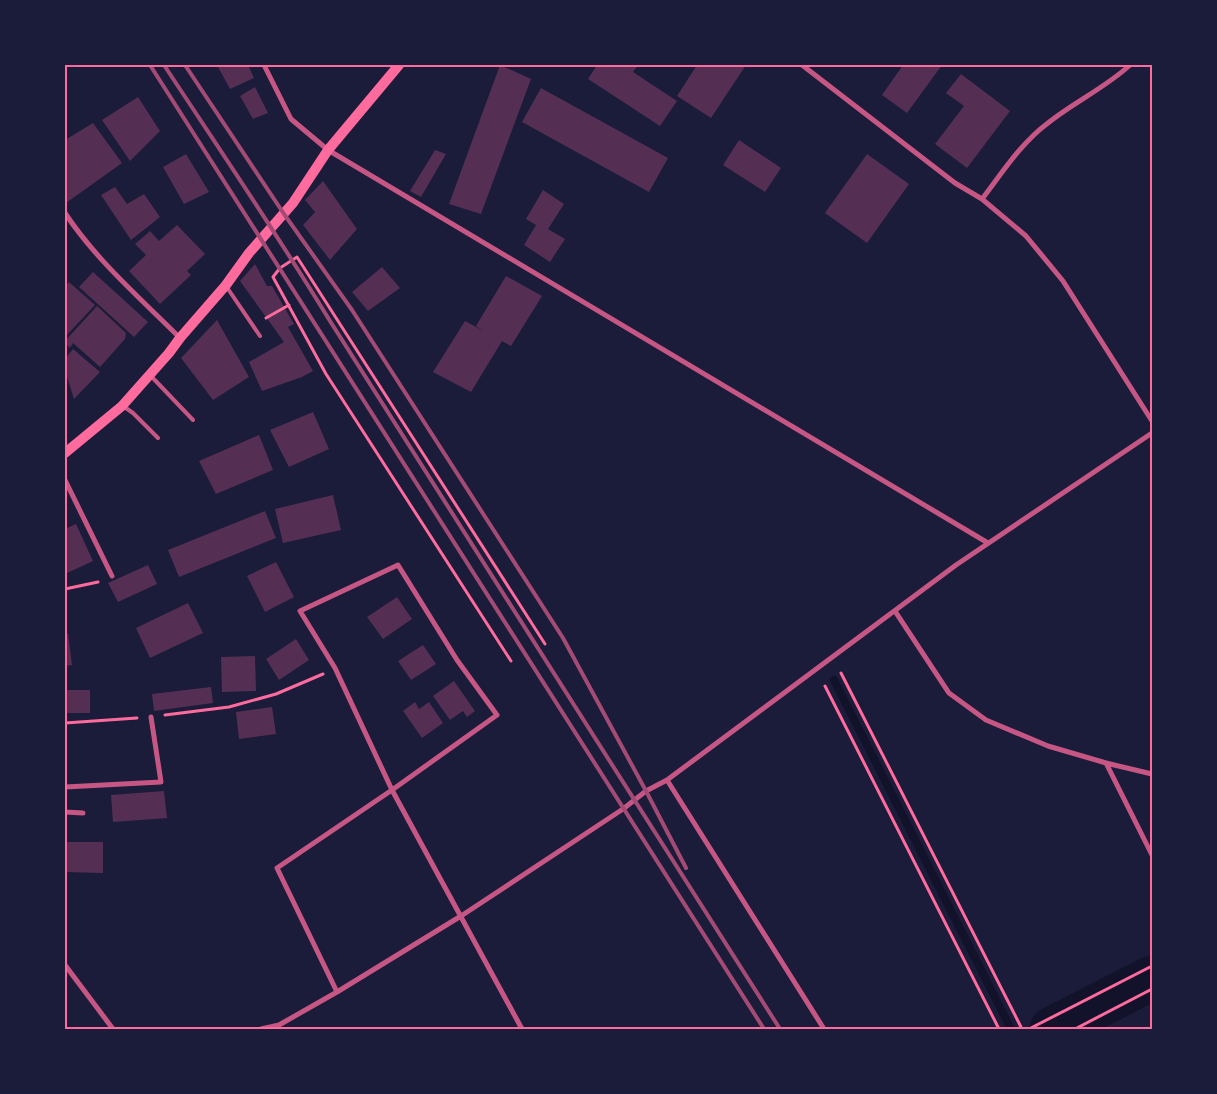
<svg xmlns="http://www.w3.org/2000/svg" width="1217" height="1094" viewBox="0 0 1217 1094" font-family="'DM Sans',sans-serif">
<rect width="100%" height="100%" fill="#1b1b3a"/>
<g fill="none" stroke-linecap="round" stroke-linejoin="round">
<!-- stream -->
<path stroke="#12122b" stroke-width="8" d="M834,680L1011,1029"/>
<!-- river -->
<path stroke="#12122b" stroke-width="45" d="M1052,1029L1152,978"/>
</g>
<!-- building -->
<path fill="#542f53" d="M217,65H248L254,78L230,89Z
M500,65L531,79L481,214L449,204Z
M597,65H638L633,72L677,101L660,126L588,79Z
M697,65H746L711,118L677,96Z
M903,65H942L907,113L882,95Z
M961,74L1010,111L967,168L935,144L964,106L946,93Z
M255,87L268,113L253,119L240,96Z
M541,88L668,158L649,192L522,122Z
M138,97L160,131L130,161L102,120Z
M93,123L122,163L66,203L65,140Z
M739,140L781,168L765,192L723,165Z
M435,150L446,154L421,197L410,191Z
M186,154L209,192L184,204L163,167Z
M867,154L909,184L867,243L825,213Z
M323,181L357,229L330,260L303,225L315,212L305,200Z
M115,187L127,204L144,194L160,217L131,240L101,195Z
M543,190L564,204L548,229L565,239L550,262L524,245L536,225L526,219Z
M177,225L205,254L187,271L191,275L160,304L129,271L146,255L135,244L150,231L159,241Z
M255,264L267,286H272L294,324L288,327L313,371L302,377L262,391L249,362L284,342L240,281Z
M382,267L400,288L368,311L352,292Z
M93,272L148,322L134,337L79,287Z
M506,276L542,296L511,346L502,341L471,392L433,372L465,321L482,330L476,326Z
M69,282L95,305L65,337V287Z
M97,306L126,333L125,339L100,367L73,343L70,348L65,343V341Z
M217,320L249,377L213,400L181,358Z
M73,349L100,372L74,399L65,370V359Z
M313,412L329,449L289,467L270,430Z
M259,435L273,470L216,494L199,461Z
M333,495L341,530L283,543L275,509Z
M265,511L276,538L179,577L168,550Z
M76,524L93,561L65,574V529Z
M276,562L294,597L265,612L247,576Z
M148,565L157,584L118,602L108,583Z
M397,597L412,619L383,639L367,617Z
M188,603L203,633L150,658L136,628Z
M68,633L72,665L65,666V634Z
M296,639L309,660L279,680L266,659Z
M423,645L436,664L411,680L398,661Z
M255,656L256,691L222,692L221,657Z
M454,681L475,711L467,717L463,711L450,720L433,696Z
M211,687L213,703L154,711L152,694Z
M65,690H90V713H65Z
M415,702L419,709L429,702L443,723L422,738L403,711Z
M272,707L276,734L239,739L236,712Z
M164,791L167,818L113,822L111,795Z
M65,842H103V873L65,872Z"/>
<g fill="none" stroke-linecap="round" stroke-linejoin="round">
<!-- path -->
<path stroke="#ff6b9d" stroke-width="3" d="M266,318L289,305
M65,589L98,582
M511,661L326,374L273,277L280,268L297,257L545,644
M841,673L1022,1029
M825,686L999,1029
M165,715L229,707L276,694L323,674
M65,723L137,718
M1029,1029L1152,966
M1075,1029L1152,989"/>
<!-- service -->
<path stroke="#c65784" stroke-width="4" d="M226,286L260,336
M150,375L193,420
M123,406L133,413L158,438"/>
<!-- minor -->
<path stroke="#c65784" stroke-width="5" d="M264,65L291,119L328,150L988,543
M802,65L955,183L982,199L1026,236L1063,281L1152,421
M982,199C1002,173 1021,143 1048,123C1074,102 1105,88 1130,65
M65,213C96,260 140,298 180,338
M65,480L112,576
M895,611L949,693L986,720L1048,746L1106,763L1152,855
M1106,763L1152,774
M667,780L824,1029
M65,787L161,782L151,717
M65,812L83,813
M65,965L113,1029
M337,992L277,868L392,790L497,715L457,660L398,565L300,611L335,668L392,790L522,1029
M261,1029L279,1025L337,992L461,916L623,809L646,791L667,780L956,565L1152,433"/>
<!-- secondary -->
<path stroke="#ff6b9d" stroke-width="10" d="M65,453L122,406L169,353L180,338L226,285L249,253L293,203L328,150L399,65"/>
<!-- rail -->
<path stroke="#a44b75" stroke-width="4" d="M150,65L764,1029
M164,65C220,150 277,234 330,321L780,1029
M185,65L284,214L352,310L563,638L646,791L686,868"/>
</g>
<!-- border -->
<rect width="1217" height="1094" fill="none" stroke="#1b1b3a" stroke-width="132"/>
<rect x="66" y="66" width="1085" height="962" fill="none" stroke="#ff6b9d" stroke-width="2"/>
</svg>
